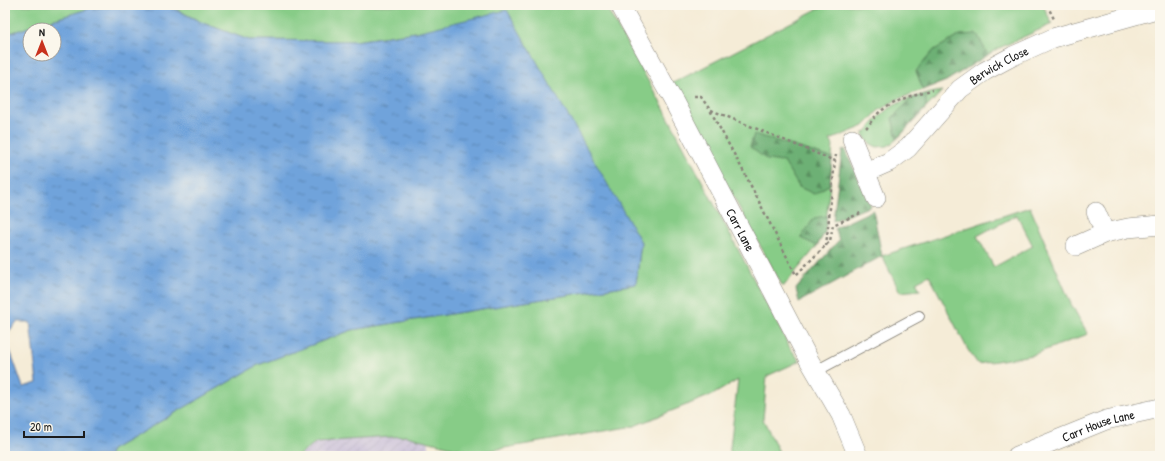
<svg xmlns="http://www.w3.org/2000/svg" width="1165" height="461" viewBox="0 0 1165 461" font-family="'Patrick Hand',sans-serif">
<defs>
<pattern id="industrial-furrows" width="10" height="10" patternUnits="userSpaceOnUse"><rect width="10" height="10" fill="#c9bfd8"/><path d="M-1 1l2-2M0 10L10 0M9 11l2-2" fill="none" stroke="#aca4b9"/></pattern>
<pattern id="forest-firs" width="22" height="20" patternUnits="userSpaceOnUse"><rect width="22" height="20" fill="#6db074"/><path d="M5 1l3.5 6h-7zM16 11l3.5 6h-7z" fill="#598e5e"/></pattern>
<pattern id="water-ripples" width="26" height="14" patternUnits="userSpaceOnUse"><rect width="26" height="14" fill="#6fa3db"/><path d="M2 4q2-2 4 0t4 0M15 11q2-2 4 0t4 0" fill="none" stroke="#5a84b1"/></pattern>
</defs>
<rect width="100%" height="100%" fill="#fbf7ec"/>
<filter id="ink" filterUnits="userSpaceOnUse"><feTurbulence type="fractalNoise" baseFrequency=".025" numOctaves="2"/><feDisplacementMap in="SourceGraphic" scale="8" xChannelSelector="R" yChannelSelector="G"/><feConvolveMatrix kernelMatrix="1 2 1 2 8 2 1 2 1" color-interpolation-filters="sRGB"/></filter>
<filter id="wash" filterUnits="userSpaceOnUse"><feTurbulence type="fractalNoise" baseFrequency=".012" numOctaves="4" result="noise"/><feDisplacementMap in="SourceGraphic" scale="16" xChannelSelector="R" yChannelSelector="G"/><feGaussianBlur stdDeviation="0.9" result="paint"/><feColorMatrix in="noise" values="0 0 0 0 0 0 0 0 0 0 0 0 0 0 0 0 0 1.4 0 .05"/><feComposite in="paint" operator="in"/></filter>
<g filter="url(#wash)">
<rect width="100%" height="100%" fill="#f5ecd7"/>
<!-- industrial -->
<path fill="url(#industrial-furrows)" d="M406,436L428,441L431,456H298L316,442Z"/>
<!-- green -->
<path fill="#87cc87" stroke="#527452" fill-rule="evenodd" d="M5,5H159L91,8L7,34L5,36Z
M168,5H605L663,107L790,348L800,361L767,376L763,419L781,456H729L738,380L714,394L634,426L475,453L406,436L316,442L298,456H108L111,450L258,365L352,330L636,284L641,242L416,32L355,41L249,40L203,23Z
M825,5H1043L1052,24L997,49L946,81L896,100L878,111L864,126L830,140L833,145L830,184L825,232L817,246L783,287L671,84Z
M942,91L897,139L888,146L877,147L869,143L863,134C870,128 876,119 883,113C898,100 922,94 942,91Z
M1030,207L1071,304L1088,334L1032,355L978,364L968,350L929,275L916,282L920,290L900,292L882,256ZM1017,215L1033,246L994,267L977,236Z"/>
<!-- forest -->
<path fill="url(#forest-firs)" stroke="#446648" d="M977,34L988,55L946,81L923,90L916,71L934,50L960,35Z
M926,93V107L897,139L892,118L911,99Z
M754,134L832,158L830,184L814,194L799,187L784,162L767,160L750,147Z
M845,149L871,206L833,221L842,151Z
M873,210L882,256L799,302L796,289L839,240L835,228Z
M827,216L825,232L817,246L801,238L814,218Z"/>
<!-- water -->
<path fill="url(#water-ripples)" stroke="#46607c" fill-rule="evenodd" d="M167,5L203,23L249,40L355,41L416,32L507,10L641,242L636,284L352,330L258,365L111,450L108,456H5V336L23,387L37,383L30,322H17L5,336V36L7,34L91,8ZM30,30H54V54H30Z"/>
</g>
<g filter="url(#ink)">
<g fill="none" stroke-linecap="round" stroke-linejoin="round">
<defs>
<path id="service" d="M816,371L919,316"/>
<g id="minor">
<path id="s1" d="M620,5L674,102L809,360L841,415L858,456"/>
<path d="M852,139L876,198"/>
<path id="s2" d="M866,172L889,162L908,148L960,89L985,71L1013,56L1053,38L1160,8"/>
<path d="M1096,212L1105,233"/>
<path d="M1076,246L1105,233L1128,228L1160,225"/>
<path id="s3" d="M1017,456L1106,420L1160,408"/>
</g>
</defs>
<!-- service casing -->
<use href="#service" stroke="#88847a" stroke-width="12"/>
<!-- minor casing -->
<use href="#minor" stroke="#88847a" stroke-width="20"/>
<!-- path -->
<path stroke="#88847a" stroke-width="2.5" stroke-dasharray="3 3" stroke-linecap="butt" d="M1047,5L1054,19
M694,97H701L710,110L746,176L796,275L830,241L833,225L863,212
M711,110L835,161L836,155
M866,128C871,123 875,115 881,111C895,101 915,93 933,90
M826,246L835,161"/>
<!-- service -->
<use href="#service" stroke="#fff" stroke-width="10"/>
<!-- minor -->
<use href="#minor" stroke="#fff" stroke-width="19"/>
</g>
</g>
<g text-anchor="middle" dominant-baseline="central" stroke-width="3" stroke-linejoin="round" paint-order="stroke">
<!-- street labels -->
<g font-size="13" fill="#1c1c1c" stroke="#fbf7ec">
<text stroke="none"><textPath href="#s2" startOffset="173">Berwick Close</textPath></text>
<text stroke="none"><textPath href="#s1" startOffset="255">Carr Lane</textPath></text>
<text stroke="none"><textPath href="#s3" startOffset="87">Carr House Lane</textPath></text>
</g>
</g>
<!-- margin -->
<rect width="1165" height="461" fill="none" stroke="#fbf7ec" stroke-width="20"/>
<!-- north arrow -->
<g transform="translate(42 42)"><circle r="19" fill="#fbf7ec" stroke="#a29f99"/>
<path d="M0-3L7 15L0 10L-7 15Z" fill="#c8321e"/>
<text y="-6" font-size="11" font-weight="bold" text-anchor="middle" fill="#1c1c1c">N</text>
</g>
<!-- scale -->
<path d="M24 431v6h60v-6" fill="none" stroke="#1c1c1c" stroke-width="2"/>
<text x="30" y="431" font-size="12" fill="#1c1c1c" stroke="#fbf7ec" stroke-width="3" paint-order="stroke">20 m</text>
</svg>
